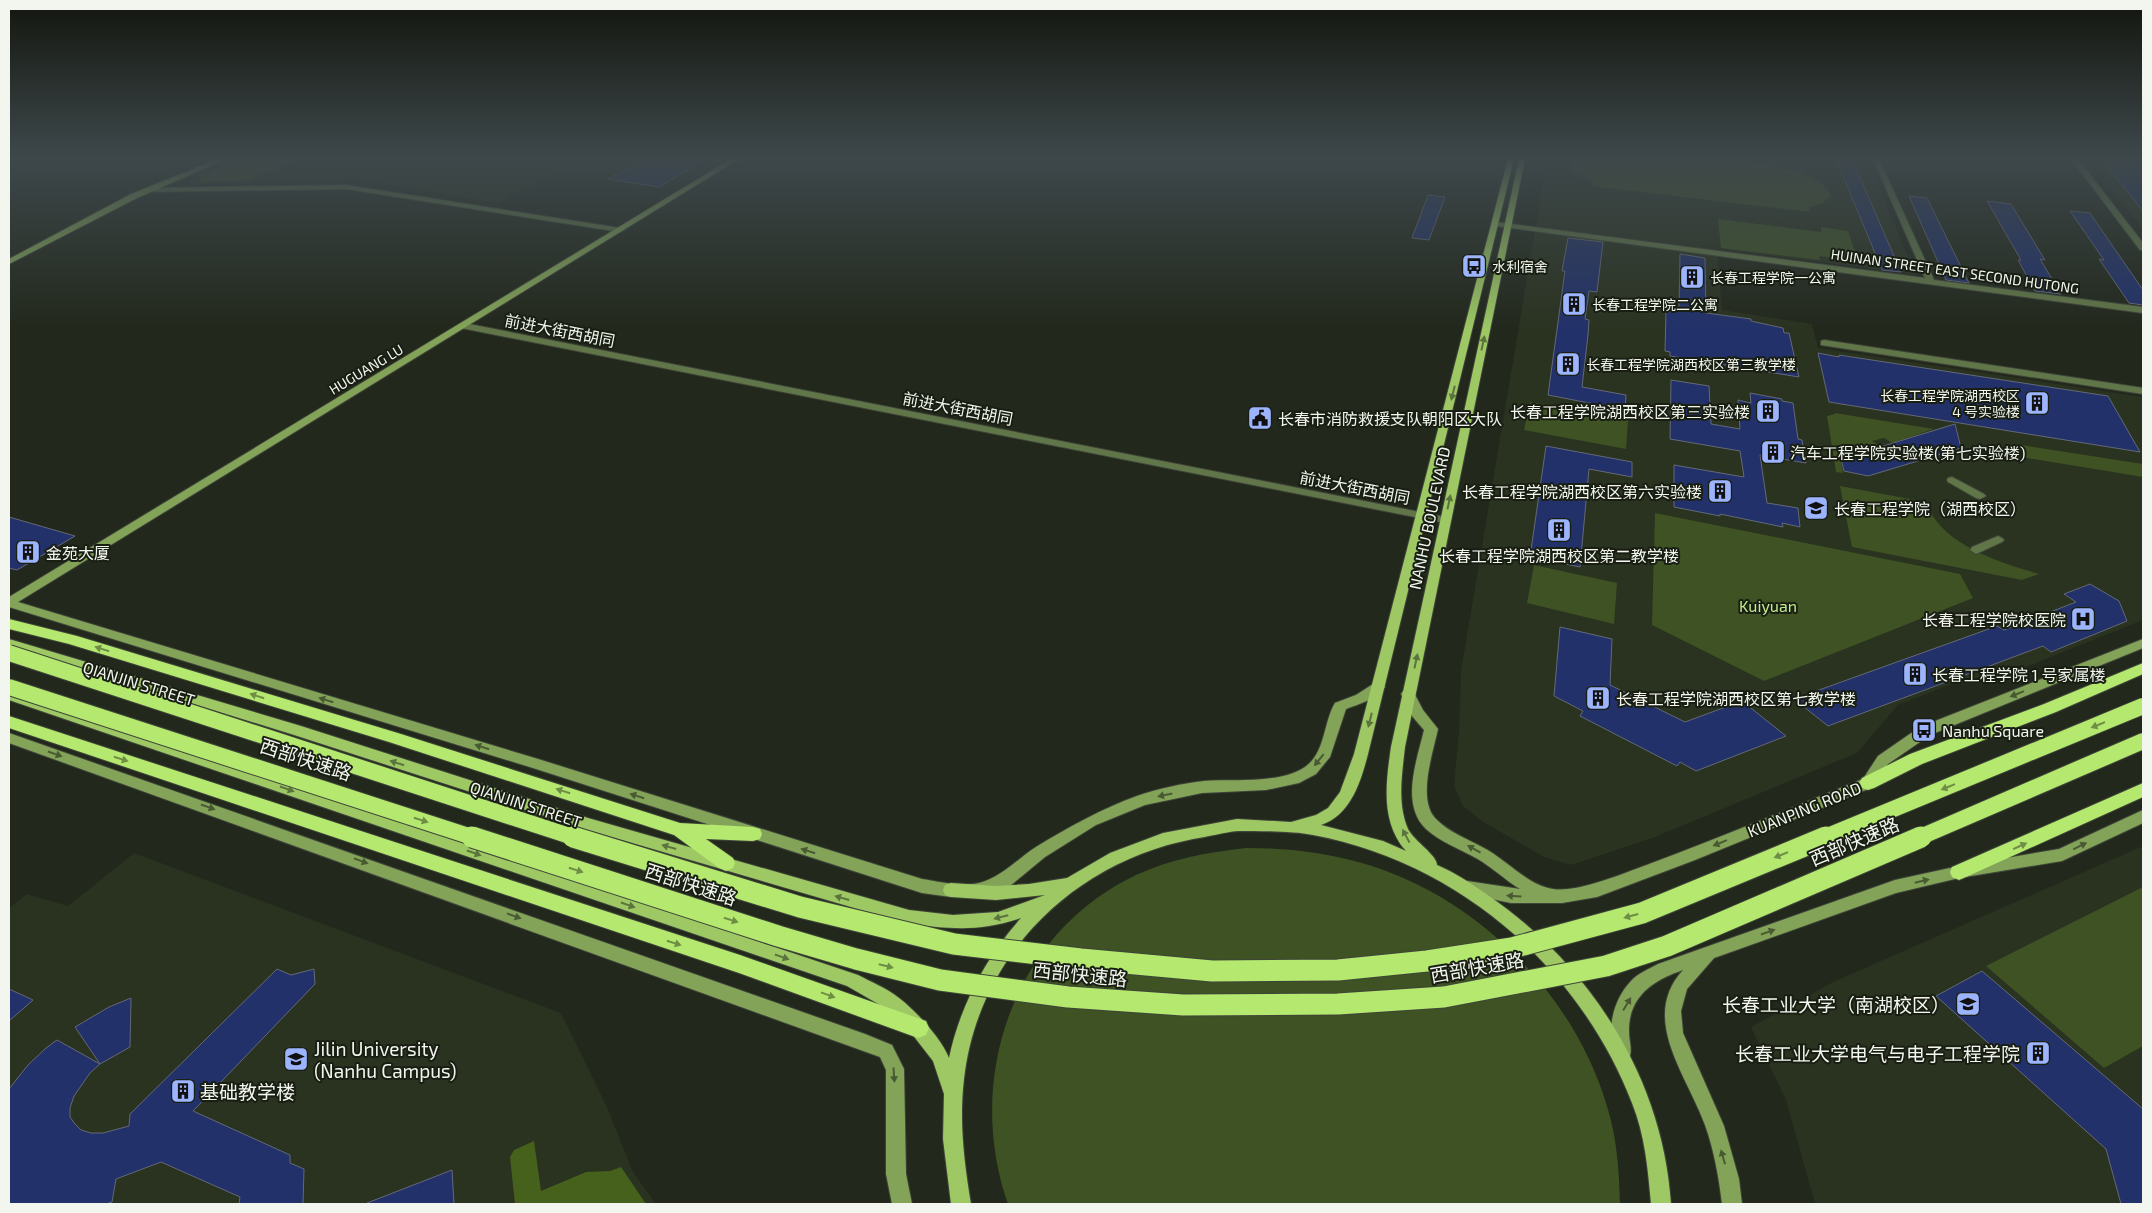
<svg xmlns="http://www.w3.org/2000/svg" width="2152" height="1213" viewBox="0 0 2152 1213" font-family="'Exo 2','Noto Sans SC',sans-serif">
<rect width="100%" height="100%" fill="#22281c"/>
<!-- built -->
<path fill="#2a3220" d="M236,159H524L569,165L498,203L359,180L192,185L190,182L194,179L189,178Z
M1547,159H1864L1868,169L1872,170L1915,274L1717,249L1722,310L1812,324L1818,348L2143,397V620L1983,684L1954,683L1898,705L1857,753L1655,837L1571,865L1544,857L1483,822L1463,806L1454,786L1459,731L1461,671Z
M2088,159H2143V229Z
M2143,846V1204H1815L1786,1100L1751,1027L1833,982Z
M134,853L561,1013L606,1105L633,1172L656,1204H9V908L27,894L68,906Z"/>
<!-- green -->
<path fill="#3e5224" d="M243,159H300L249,180L198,182L202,178L199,176Z
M1573,159C1624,159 1807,147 1831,195L1822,204L1809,207L1810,212L1592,186V181L1574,173L1571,164Z
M1718,219L1821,232V227L1848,231L1858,261L1819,256L1820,260L1721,248Z
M1530,402L1628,420L1626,449L1524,430Z
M1835,414V413L1934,429L1892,443L1884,438L1872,441L1880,446L1840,458L1843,473L1836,472L1827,416Z
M2015,444L2143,464V477L2027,458L2018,450Z
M1840,486L1926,502C1929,508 1931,514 1935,519C1956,549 2005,564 2039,574L2022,580L1852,547Z
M1655,513L1960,574L1973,598L1764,681L1652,625Z
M1534,565L1617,583L1614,624L1527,603Z
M1246,848C1286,848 1323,852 1362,863C1474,895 1572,991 1606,1103C1617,1136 1619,1170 1620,1204H1008C964,1079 1013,933 1136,875C1171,859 1208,852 1246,848Z
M2143,887V1046L2104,1068L1986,966Z"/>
<!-- forest -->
<path fill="#46611c" d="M534,1141L541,1191L586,1172L610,1171L621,1167L646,1204H515L510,1157L514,1150Z"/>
<!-- building -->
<path fill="#22316a" stroke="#646977" d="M645,159H707L659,187L608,179Z
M1836,159H1852L1901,272L1882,270Z
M2101,159H2131L2143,173V211Z
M1428,195L1445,197L1429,240L1412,238Z
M1909,196L1927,198L1969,283L1946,280Z
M1987,201L2011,204L2045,260L2040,259L2061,294L2035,291L2018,260H2021Z
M2070,211L2090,213L2143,290V305L2129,303L2099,259L2104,260Z
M1568,238L1603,242L1597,292L1589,291L1585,319L1589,320L1588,335L1582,387L1626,395L1625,410L1548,395L1565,271H1562Z
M1680,254L1705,258L1706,313L1751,319V321L1783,328L1784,333H1789L1799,377L1670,356V352L1665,351L1666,311L1670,312V308L1679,309Z
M1818,353L1839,357V355L2108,396L2140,452L1829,402Z
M1671,380L1709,386L1711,424L1740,429L1738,400L1751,403L1750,393L1782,399V401L1793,403L1798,439L1802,440L1806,463L1760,455L1767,503L1798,508L1800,527L1782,523L1783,527L1720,514V516L1674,507V465L1744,477L1740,451L1670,439Z
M1955,424L1961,448L1868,476L1844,471L1841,459Z
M1546,446L1632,462V477L1589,469L1580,567L1530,557Z
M9,517L75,536L17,570L9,568Z
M2090,584L2119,601L2127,621L2051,652L2043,646L1828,726L1794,699L1997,626L2004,630L2076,602L2064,594Z
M1560,627L1612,639L1610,685L1685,722L1742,701L1786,736L1696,771L1680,762L1677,766L1580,716L1583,711L1554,696Z
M277,969L291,975L314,969L315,984L193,1111L290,1155V1163L304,1169L303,1204H239L240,1197L161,1162L116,1179L112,1202L106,1204H9V1089L28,1065L46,1048L57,1040L100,1064L90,1073L74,1096L70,1108V1117L75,1124L81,1130L91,1133H103L129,1126L130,1114Z
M1982,971L2143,1109V1204H2121L2106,1149L1936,996Z
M9,989L33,1000L9,1021Z
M131,998L130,1047L100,1064L75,1027L109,1007Z
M452,1170L454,1204H367V1203Z"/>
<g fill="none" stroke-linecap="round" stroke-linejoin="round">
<defs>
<path id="street" d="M1873,159H1879L1934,280L2143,307V313L1496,226L1492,224L1496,222L1925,278Z
M2071,159H2078L2143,243V250H2140Z
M346,185L620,228L624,230L620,232L346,189L146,192L142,190L146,188Z
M464,323L1445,517L1451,520L1445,523L461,328V324Z
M1824,340L2143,388V394L1821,345V341Z
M1952,477L1984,494L1986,496L1980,499L1976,498L1948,482L1947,480L1948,478Z
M1998,536L2002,538L2004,540L2002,542L1976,554L1970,550L1972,547Z"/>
<path id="secondary" d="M218,159H227L137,198L9,264V259L131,194Z
M731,159H739L18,602L538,759L922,879C940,882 961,887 979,883C1002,877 1016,860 1036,847C1069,827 1101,809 1137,796C1156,789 1185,783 1204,781C1234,779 1280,784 1305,767C1326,752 1323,723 1335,703L1356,695L1373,684H1383L1385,687C1377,699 1359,704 1346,709L1330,757L1316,774L1299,783L1266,790L1202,793L1145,805L1096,825L1045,857L1010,886L977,897H951L922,893L533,768L9,607V597Z
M2143,639V648L1930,735L1888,764L1873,787L1695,860L1597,897L1562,903H1511L1461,893L1459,888L1461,883L1467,881L1520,889C1505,880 1492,867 1476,858C1460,849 1440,842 1426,829C1400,804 1417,760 1424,730L1412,716L1401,694L1403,691H1413L1423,710L1438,729C1433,753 1416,801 1437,820C1449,832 1467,839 1482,847C1506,859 1527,885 1553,889C1576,893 1622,874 1644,866C1718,839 1790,808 1863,779L1878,756L1920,727Z
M9,733L865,1034L892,1045L904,1069L906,1174L912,1204H892L886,1174V1070L880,1057L9,743Z
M2143,810V823L2062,861L1959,878L1896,893L1714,958L1687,989L1681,1011L1683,1033L1724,1126L1739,1179L1742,1204H1722C1719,1178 1714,1150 1705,1125C1687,1075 1639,1018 1683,970C1653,980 1628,997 1629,1032C1629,1042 1633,1050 1629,1059L1623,1061L1617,1059C1605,1034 1612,1001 1631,981C1638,973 1649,969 1658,964L1895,880L1959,866L2059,849Z"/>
<path id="primary" d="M1508,159H1514L1368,754C1361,781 1351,815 1321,825L1383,841L1406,851C1380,822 1386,782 1391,747L1519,159H1525L1405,747C1402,774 1397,804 1408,829C1414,841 1437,855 1437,865C1456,873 1472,884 1489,896C1591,966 1663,1079 1671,1204H1651C1648,1170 1645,1135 1632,1103C1579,966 1457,862 1313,835C1293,831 1259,831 1238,831C1224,832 1208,837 1193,839C1074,862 978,955 964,1079C959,1121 964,1162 971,1204H951L943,1139L944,1094L933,1061L912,1034L887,1009L847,986L9,700V690L858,975C871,982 887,988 899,998C916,1011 941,1038 949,1058C960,1006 986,957 1021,918C981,932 951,929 909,924L588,830L291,734L9,647V639L301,726L588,818L909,910L953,915L998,912L1045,895L996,900L951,897L945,895L943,890L945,885L951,883L996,886L1029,884L1067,878L1110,853L1163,833L1237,819L1291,822L1316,815L1328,808L1340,792L1354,754Z"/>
<path id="highway" d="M9,619L77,636L401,734L680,823L753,827L760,829L762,834L760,839L753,841L706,839L733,858L735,863L733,868L726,871L719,868L674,835L389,742L69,644L9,629Z
M2143,663V674L2056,712L1922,764L1874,788L1868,790L1862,788L1859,783L1862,778L1910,754L2044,704Z
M9,716L740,955L926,1021L929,1028L926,1035L918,1038L739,973L9,728Z
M2143,783V797L1966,877L1959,880L1952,877L1950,872L1952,867Z"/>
</defs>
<!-- street casing -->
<use href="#street" stroke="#3f4539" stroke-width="2"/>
<!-- secondary casing -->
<use href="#secondary" stroke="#3f4539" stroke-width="2"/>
<!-- primary casing -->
<use href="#primary" stroke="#3f4539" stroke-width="2"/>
<!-- highway casing -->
<use href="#highway" stroke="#3f4539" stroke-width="2"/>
<!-- street -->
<use href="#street" fill="#617648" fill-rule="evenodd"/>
<!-- secondary -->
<use href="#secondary" fill="#83a458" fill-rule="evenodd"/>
<!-- primary -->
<use href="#primary" fill="#9dc864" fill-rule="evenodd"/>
<!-- highway -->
<use href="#highway" fill="#b4e86e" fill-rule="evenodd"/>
<defs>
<path id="highway-bridge-far1" d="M9,653L576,838
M9,687L475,838
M1823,838L2143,706
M1918,838L2143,741"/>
<path id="highway-bridge" d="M472,837L778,936L856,959L940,980L1068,997L1183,1005L1338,1004L1444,997L1606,966L1667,946L1921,837
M573,837L800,907L954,944L1081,959L1212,971L1338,970L1427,961L1512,948L1642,913L1826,837"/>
</defs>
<!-- highway-bridge-far1 casing -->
<use href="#highway-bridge-far1" stroke="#3f4539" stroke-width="18" stroke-linecap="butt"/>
<!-- highway-bridge casing -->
<use href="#highway-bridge" stroke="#3f4539" stroke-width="23" stroke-linecap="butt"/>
<!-- highway-bridge-far1 -->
<use href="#highway-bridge-far1" stroke="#b4e86e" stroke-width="16"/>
<!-- highway-bridge -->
<use href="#highway-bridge" stroke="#b4e86e" stroke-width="21"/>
</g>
<!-- one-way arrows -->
<defs><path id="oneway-solid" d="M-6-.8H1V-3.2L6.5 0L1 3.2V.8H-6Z" transform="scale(1.25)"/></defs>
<g fill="#5b733c">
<use href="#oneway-solid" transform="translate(1483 343) rotate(-78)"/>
<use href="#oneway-solid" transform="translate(1453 393) rotate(104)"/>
<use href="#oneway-solid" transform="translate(1449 502) rotate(-78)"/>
<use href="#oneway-solid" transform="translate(1416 661) rotate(-78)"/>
<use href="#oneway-solid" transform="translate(1370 720) rotate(104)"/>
<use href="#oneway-solid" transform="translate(397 763) rotate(-162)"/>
<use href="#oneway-solid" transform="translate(287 789) rotate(19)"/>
<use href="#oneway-solid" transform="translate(1406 836) rotate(-118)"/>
<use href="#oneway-solid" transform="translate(669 847) rotate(-164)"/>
<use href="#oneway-solid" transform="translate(474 853) rotate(19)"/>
<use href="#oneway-solid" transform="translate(842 898) rotate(-164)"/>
<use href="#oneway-solid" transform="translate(628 905) rotate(19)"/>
<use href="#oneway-solid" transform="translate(1001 917) rotate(166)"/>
<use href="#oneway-solid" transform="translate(782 957) rotate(19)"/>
</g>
<g fill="#6e8d45">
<use href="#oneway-solid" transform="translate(102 649) rotate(-163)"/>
<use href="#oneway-solid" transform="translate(257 696) rotate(-163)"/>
<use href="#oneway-solid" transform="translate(2098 725) rotate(158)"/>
<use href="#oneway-solid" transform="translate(121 759) rotate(18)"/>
<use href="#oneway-solid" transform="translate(1948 787) rotate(158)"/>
<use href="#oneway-solid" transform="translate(563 791) rotate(-162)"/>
<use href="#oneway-solid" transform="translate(421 820) rotate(18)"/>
<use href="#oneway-solid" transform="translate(2020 846) rotate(-24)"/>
<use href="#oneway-solid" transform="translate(1781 855) rotate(158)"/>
<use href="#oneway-solid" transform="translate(576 870) rotate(18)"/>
<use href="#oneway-solid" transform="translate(1631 916) rotate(165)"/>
<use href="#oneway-solid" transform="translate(731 920) rotate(18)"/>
<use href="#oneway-solid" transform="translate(674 943) rotate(18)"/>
<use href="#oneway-solid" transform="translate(886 966) rotate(14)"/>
<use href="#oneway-solid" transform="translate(828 995) rotate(20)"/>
</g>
<g fill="#495a32">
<use href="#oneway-solid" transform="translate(2017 694) rotate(158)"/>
<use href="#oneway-solid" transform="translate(326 700) rotate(-163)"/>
<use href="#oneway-solid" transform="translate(482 747) rotate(-163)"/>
<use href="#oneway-solid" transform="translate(55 754) rotate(19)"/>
<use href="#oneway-solid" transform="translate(1319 760) rotate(129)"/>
<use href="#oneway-solid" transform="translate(1165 795) rotate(168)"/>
<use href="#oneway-solid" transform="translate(637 796) rotate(-162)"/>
<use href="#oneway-solid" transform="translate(208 807) rotate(19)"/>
<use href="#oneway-solid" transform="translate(1720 843) rotate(158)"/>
<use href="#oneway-solid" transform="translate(2080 846) rotate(-26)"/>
<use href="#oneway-solid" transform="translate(1474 849) rotate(-151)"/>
<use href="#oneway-solid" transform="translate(808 851) rotate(-163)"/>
<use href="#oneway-solid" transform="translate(361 861) rotate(20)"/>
<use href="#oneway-solid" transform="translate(1922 881) rotate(-13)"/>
<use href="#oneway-solid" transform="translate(1514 896) rotate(-176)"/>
<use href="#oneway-solid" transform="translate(514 916) rotate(20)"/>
<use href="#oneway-solid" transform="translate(1768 932) rotate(-19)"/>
<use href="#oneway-solid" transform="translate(1627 1004) rotate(-59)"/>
<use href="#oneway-solid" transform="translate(894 1075) rotate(86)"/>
<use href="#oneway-solid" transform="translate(1723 1157) rotate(-106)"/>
</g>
<!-- sky -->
<linearGradient id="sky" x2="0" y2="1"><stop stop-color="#13160f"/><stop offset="0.48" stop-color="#3e484b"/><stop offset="1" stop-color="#3e484b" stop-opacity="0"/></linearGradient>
<rect width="2152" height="329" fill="url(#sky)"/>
<!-- icons -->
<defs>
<symbol id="bus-square" viewBox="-11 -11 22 22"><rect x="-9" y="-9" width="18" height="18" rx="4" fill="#9cb4fd" stroke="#191e13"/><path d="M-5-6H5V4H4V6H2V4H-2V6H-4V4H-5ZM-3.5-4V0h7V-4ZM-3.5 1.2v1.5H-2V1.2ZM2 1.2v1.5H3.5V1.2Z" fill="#111"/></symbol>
<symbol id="building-square" viewBox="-11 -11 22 22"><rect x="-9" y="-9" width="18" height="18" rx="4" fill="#9cb4fd" stroke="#191e13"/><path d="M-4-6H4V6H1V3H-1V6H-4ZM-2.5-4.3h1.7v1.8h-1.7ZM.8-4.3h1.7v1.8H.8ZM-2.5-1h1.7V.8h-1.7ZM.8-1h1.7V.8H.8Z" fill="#111"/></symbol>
<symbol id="civic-square" viewBox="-11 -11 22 22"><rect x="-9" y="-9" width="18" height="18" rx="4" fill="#9cb4fd" stroke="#191e13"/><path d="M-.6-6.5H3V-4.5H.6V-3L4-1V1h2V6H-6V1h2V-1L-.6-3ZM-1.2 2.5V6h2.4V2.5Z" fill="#111"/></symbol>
<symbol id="university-square" viewBox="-11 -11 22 22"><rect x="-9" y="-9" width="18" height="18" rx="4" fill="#9cb4fd" stroke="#191e13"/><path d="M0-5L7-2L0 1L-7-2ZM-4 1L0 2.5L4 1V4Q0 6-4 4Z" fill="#111"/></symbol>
<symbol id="hospital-square" viewBox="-11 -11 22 22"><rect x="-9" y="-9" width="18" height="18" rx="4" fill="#9cb4fd" stroke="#191e13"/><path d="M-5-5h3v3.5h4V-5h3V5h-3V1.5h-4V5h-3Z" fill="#111"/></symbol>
</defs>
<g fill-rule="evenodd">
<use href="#bus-square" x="1460" y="252" width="28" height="28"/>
<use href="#building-square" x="1678" y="263" width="28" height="28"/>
<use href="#building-square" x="1560" y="290" width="28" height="28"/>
<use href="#building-square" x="1554" y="350" width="28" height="28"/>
<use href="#building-square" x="2023" y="389" width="28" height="28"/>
<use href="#building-square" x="1754" y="397" width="28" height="28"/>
<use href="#civic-square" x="1246" y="404" width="28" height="28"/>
<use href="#building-square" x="1759" y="438" width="28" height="28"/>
<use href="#building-square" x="1706" y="477" width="28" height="28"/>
<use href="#university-square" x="1802" y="494" width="28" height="28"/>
<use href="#building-square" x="1545" y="516" width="28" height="28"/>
<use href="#building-square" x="14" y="538" width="28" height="28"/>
<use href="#hospital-square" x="2069" y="605" width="28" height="28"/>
<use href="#building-square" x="1901" y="660" width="28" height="28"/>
<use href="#building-square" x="1584" y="684" width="28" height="28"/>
<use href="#bus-square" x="1910" y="716" width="28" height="28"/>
<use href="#university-square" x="1954" y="990" width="28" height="28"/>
<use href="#building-square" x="2024" y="1039" width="28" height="28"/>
<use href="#university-square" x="282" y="1045" width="28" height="28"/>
<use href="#building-square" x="169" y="1077" width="28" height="28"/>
</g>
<g text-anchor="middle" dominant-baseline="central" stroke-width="4" stroke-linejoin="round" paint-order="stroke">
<!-- far-poi labels -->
<g font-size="14" fill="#f2f6ee" stroke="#191e13" text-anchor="start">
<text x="1492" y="266">水利宿舍</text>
<text x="1710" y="277">长春工程学院一公寓</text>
<text x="1592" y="304">长春工程学院二公寓</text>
<text x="1586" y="364">长春工程学院湖西校区第三教学楼</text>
<text x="2020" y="395" text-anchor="end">长春工程学院湖西校区<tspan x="2020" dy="16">4 号实验楼</tspan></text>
</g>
<!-- far-street labels -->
<g font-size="14" fill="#f2f6ee" stroke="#191e13">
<text transform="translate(1955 271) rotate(8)">HUINAN STREET EAST SECOND HUTONG</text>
<text transform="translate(366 369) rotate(-31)">HUGUANG LU</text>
</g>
<!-- street labels -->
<g font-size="16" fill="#f2f6ee" stroke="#191e13">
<text transform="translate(560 330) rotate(11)">前进大街西胡同</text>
<text transform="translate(958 408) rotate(11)">前进大街西胡同</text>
<text transform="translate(1355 487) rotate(11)">前进大街西胡同</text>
<text transform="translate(1429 518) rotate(-78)">NANHU BOULEVARD</text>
<text transform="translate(139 683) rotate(17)">QIANJIN STREET</text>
<text transform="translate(526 804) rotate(18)">QIANJIN STREET</text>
<text transform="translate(1804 809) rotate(-22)">KUANPING ROAD</text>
</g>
<!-- poi labels -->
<g font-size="16" fill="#f2f6ee" stroke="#191e13" text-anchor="start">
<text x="1750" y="411" text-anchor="end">长春工程学院湖西校区第三实验楼</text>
<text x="1278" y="418">长春市消防救援支队朝阳区大队</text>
<text x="1790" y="452">汽车工程学院实验楼(第七实验楼)</text>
<text x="1702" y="491" text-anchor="end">长春工程学院湖西校区第六实验楼</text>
<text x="1834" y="508">长春工程学院（湖西校区）</text>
<text x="46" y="552">金苑大厦</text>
<text x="1559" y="555" text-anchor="middle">长春工程学院湖西校区第二教学楼</text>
<text x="2066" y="619" text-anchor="end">长春工程学院校医院</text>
<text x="1932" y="674">长春工程学院 1 号家属楼</text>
<text x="1616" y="698">长春工程学院湖西校区第七教学楼</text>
<text x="1942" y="730">Nanhu Square</text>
</g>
<!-- park labels -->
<g font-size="16" fill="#c1ec8c" stroke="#191e13">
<text x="1768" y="605">Kuiyuan</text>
</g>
<!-- near-street labels -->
<g font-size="19" fill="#f2f6ee" stroke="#191e13">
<text transform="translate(306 759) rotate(18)">西部快速路</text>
<text transform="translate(1854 841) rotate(-23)">西部快速路</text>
<text transform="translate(691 884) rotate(18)">西部快速路</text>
<text transform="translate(1477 967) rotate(-10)">西部快速路</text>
<text transform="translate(1080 974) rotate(6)">西部快速路</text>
</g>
<!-- near-poi labels -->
<g font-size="19" fill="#f2f6ee" stroke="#191e13" text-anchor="end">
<text x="1950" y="1004">长春工业大学（南湖校区）</text>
<text x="314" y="1048" text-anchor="start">Jilin University<tspan x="314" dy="22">(Nanhu Campus)</tspan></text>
<text x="2020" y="1053">长春工业大学电气与电子工程学院</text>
<text x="200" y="1091" text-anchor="start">基础教学楼</text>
</g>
</g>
<!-- border -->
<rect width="2152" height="1213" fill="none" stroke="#f2f6ee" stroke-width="20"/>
</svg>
